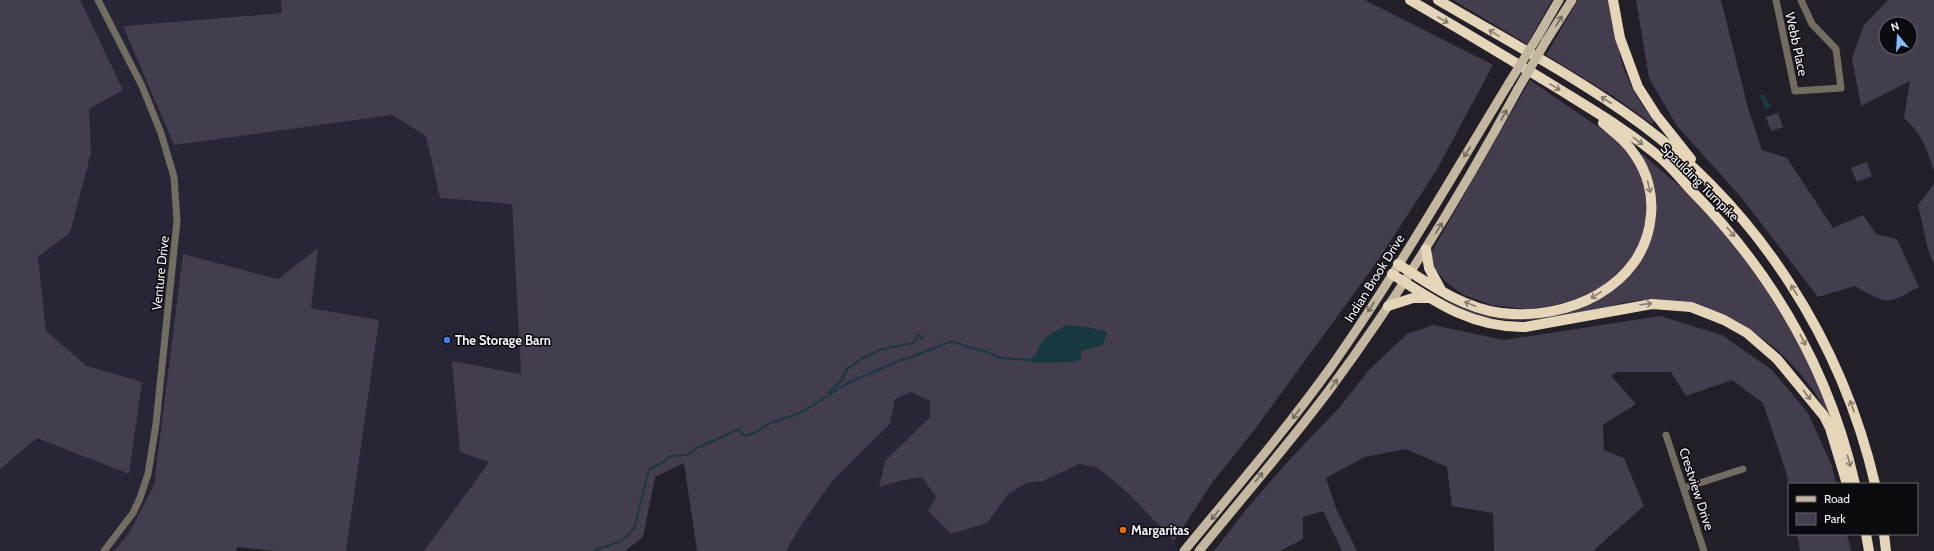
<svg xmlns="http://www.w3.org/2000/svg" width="1934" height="551" viewBox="0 0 1934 551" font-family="Cabin,sans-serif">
<rect width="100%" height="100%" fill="#231f28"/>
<!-- commercial -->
<path fill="#282636" d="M80,0H281L283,13L123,26L174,144L392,115L426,136L440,198L512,203L521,374L452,361L489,461L424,551H346L379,320L311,308L317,248L279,279L184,254L154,485L129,533L114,551H0V469L37,438L129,474L142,383L87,366L46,331L38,257L70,233L91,153L82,5Z
M911,392L930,401V417L885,461L879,486L922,477L936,497L987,523L1009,493L1027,483L1043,481L1079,464L1098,468L1127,492L1174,541L1176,549L1174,551H786L801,525L833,480L890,424L895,398Z"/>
<!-- green -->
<path fill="#433d4e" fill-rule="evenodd" d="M0,0H80L123,90L89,109L91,153L70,233L38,257L46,331L87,366L142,382L129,474L37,438L0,469Z
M281,0H1365L1493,65L1436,171L1379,259L1255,429L1212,483L1174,541L1127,492L1098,468L1079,464L1043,481L1027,483L1009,493L987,523L951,534L928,511L936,497L922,477L900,481L879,487L885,461L930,417V401L911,392L895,399L890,424L833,480L801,525L786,551H697L684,463L655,477L643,537L625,551H424L489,462L460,452L452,361L521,374L512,204L440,198L426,136L392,115L174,145L123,26L282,13Z
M1453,0H1552L1527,44Z
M1578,0H1609C1617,47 1622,84 1655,121L1652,124L1613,96L1546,55Z
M1636,0H1721L1748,108L1762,150L1787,158L1833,228L1863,215L1876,234L1897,239L1919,287C1885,305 1888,305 1855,286L1818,297L1740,196L1677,126L1649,78Z
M1888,0H1934V171C1927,149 1921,133 1904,118L1910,81L1861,106L1852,58L1864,25ZM1886,24H1910V48H1886Z
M1530,80L1620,142L1641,172L1648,210L1639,248L1623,271L1601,288L1573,300L1550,306L1526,309L1491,305L1462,294L1446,282L1434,268L1431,253Z
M1778,113L1783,127L1771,131L1766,117Z
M1642,154L1691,196L1724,232L1773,298L1810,362L1832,422C1812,382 1777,341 1734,322C1723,318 1711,315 1699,311C1681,305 1663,299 1643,300C1629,301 1615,305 1601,308C1540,320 1501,332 1443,299L1444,298L1519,317L1607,292L1652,229L1641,155Z
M1867,162L1872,176L1857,182L1851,168Z
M1934,184V264L1928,250L1918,205Z
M318,248L311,308L379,320L346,551H274L237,547L236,551H114L129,533L154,485L183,254L278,279Z
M1660,316L1722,335L1772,370L1808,413L1832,466L1836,484H1789V488L1787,475L1763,403L1732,380L1686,396L1671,372H1617L1611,376L1636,404L1603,425L1604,450L1624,458L1644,506L1593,551H1494L1493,513L1452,506L1447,467L1406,449L1365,457L1326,478L1337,511L1357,551H1342L1323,511L1303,517V539L1280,551H1214L1248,507L1292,457L1339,408L1369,370L1407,334L1433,325L1504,340Z
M1797,534H1847L1851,551H1800Z"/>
<!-- water -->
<path fill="#17393f" d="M1764,94L1771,107L1766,109L1759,96Z
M1066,325L1088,327L1107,332L1103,345L1081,351V358L1076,362L1032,363L1031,358L1037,353C1040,337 1054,332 1066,325Z"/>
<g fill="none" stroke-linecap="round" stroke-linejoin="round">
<!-- stream -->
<path stroke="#17393f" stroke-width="2" d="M829,393L841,381L847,369L861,359L879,350L913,343L918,335L923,339
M594,551C613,541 620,548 635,526L649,469L662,463L670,456L687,455L695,449L739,429L744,436L757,432L768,424L802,412L848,383L898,361L909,358L950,342H955L968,347L984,351L1000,358L1031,360"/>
<!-- minor -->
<path stroke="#726c61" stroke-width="7" d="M98,0L142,86L161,133L174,177L177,221L156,424L148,474L140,498L133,513L104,551
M1776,0L1795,91L1841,88L1836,49L1812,24L1801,0
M1666,435L1704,551
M1684,488L1743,469"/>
<!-- major -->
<path stroke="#c4b7a0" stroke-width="9" d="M1538,36L1559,0
M1546,41L1572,0
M1184,551C1234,490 1285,431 1331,367C1395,276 1451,178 1509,83
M1199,551C1243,497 1289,444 1330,389C1401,293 1462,193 1518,89"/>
<!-- highway -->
<path stroke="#e5d6ba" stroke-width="10" d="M1410,0C1458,28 1506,57 1554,86C1591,109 1629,131 1662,159C1672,168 1681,179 1690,189C1773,273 1829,369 1855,484
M1438,0C1506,40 1577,77 1641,124C1759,211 1842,342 1875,484
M1613,0L1620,38L1638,87L1656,115L1691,159
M1426,249L1429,268L1441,290
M1398,264C1429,284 1463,308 1501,313C1566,321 1645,288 1651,215C1653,194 1647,172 1635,155C1627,142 1615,133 1603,123
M1392,274C1435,302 1472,328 1525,327L1652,304L1691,307L1724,320L1747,333L1777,359L1824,416L1830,428L1847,484
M1388,306L1413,298H1429
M1866,534L1869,551
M1884,534L1886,551"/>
<!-- major-bridge -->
<path stroke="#c4b7a0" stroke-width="9" d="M1509,83L1538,36
M1518,89L1546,41"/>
</g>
<!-- one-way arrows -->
<defs><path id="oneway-shaft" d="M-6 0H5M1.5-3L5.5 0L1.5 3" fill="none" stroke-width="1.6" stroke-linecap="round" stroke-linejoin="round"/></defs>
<g stroke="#837a6d">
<use href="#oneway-shaft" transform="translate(1443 20) rotate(30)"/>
<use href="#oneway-shaft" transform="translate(1494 33) rotate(-149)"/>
<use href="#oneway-shaft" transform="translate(1555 87) rotate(31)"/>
<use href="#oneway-shaft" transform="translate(1606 100) rotate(-147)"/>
<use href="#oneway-shaft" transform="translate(1638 141) rotate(37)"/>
<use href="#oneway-shaft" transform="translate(1649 187) rotate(77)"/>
<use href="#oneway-shaft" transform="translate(1731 232) rotate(49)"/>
<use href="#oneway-shaft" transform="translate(1794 290) rotate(-122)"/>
<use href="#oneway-shaft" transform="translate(1596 295) rotate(149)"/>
<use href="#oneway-shaft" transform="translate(1470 304) rotate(-158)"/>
<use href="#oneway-shaft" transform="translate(1646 304) rotate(-7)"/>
<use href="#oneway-shaft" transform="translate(1803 340) rotate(63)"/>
<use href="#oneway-shaft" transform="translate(1807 395) rotate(52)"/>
<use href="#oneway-shaft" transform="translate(1852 406) rotate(-110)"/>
<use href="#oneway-shaft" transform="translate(1849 461) rotate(75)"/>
</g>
<g stroke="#71695e">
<use href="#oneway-shaft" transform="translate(1559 21) rotate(-59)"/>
<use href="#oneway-shaft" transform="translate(1504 115) rotate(-61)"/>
<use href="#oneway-shaft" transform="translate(1467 152) rotate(122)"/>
<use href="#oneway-shaft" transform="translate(1439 228) rotate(-58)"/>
<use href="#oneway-shaft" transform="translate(1371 307) rotate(123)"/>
<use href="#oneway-shaft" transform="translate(1334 384) rotate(-55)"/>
<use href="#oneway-shaft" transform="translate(1296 414) rotate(127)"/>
<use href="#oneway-shaft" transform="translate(1259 477) rotate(-51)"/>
<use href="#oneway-shaft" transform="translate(1215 515) rotate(129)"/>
</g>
<!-- markers -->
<circle fill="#3f7fe0" stroke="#0b0a0e" stroke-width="1.5" cx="447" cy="340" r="4"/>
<circle fill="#e8710a" stroke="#0b0a0e" stroke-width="1.5" cx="1123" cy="530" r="4"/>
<g text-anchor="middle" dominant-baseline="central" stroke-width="3" stroke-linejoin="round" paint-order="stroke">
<!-- street labels -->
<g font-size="13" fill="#f5f3f9" stroke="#0b0a0e">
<text transform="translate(1797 44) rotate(78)">Webb Place</text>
<text transform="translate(1700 182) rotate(45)">Spaulding Turnpike</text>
<text transform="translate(160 273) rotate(-84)">Venture Drive</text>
<text transform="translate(1374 278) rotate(-58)">Indian Brook Drive</text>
<text transform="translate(1697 489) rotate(72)">Crestview Drive</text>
</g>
<!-- poi labels -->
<g font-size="13" font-weight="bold" fill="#f5f3f9" stroke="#0b0a0e" text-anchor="start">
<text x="455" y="340">The Storage Barn</text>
<text x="1131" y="530">Margaritas</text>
</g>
</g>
<!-- legend -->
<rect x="1788" y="483" width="130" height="52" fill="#0b0a0e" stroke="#69676c"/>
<rect x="1796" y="496" width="20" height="6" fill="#c4b7a0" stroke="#69676c"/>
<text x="1824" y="503" font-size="12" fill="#f5f3f9">Road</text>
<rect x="1796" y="513" width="20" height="12" fill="#433d4e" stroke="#69676c"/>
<text x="1824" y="523" font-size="12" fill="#f5f3f9">Park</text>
<!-- north arrow -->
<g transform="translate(1898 36) rotate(342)"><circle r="19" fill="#0b0a0e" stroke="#69676c"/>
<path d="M0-3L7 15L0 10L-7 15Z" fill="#84bcfb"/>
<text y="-6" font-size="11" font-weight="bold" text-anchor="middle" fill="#f5f3f9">N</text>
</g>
</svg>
